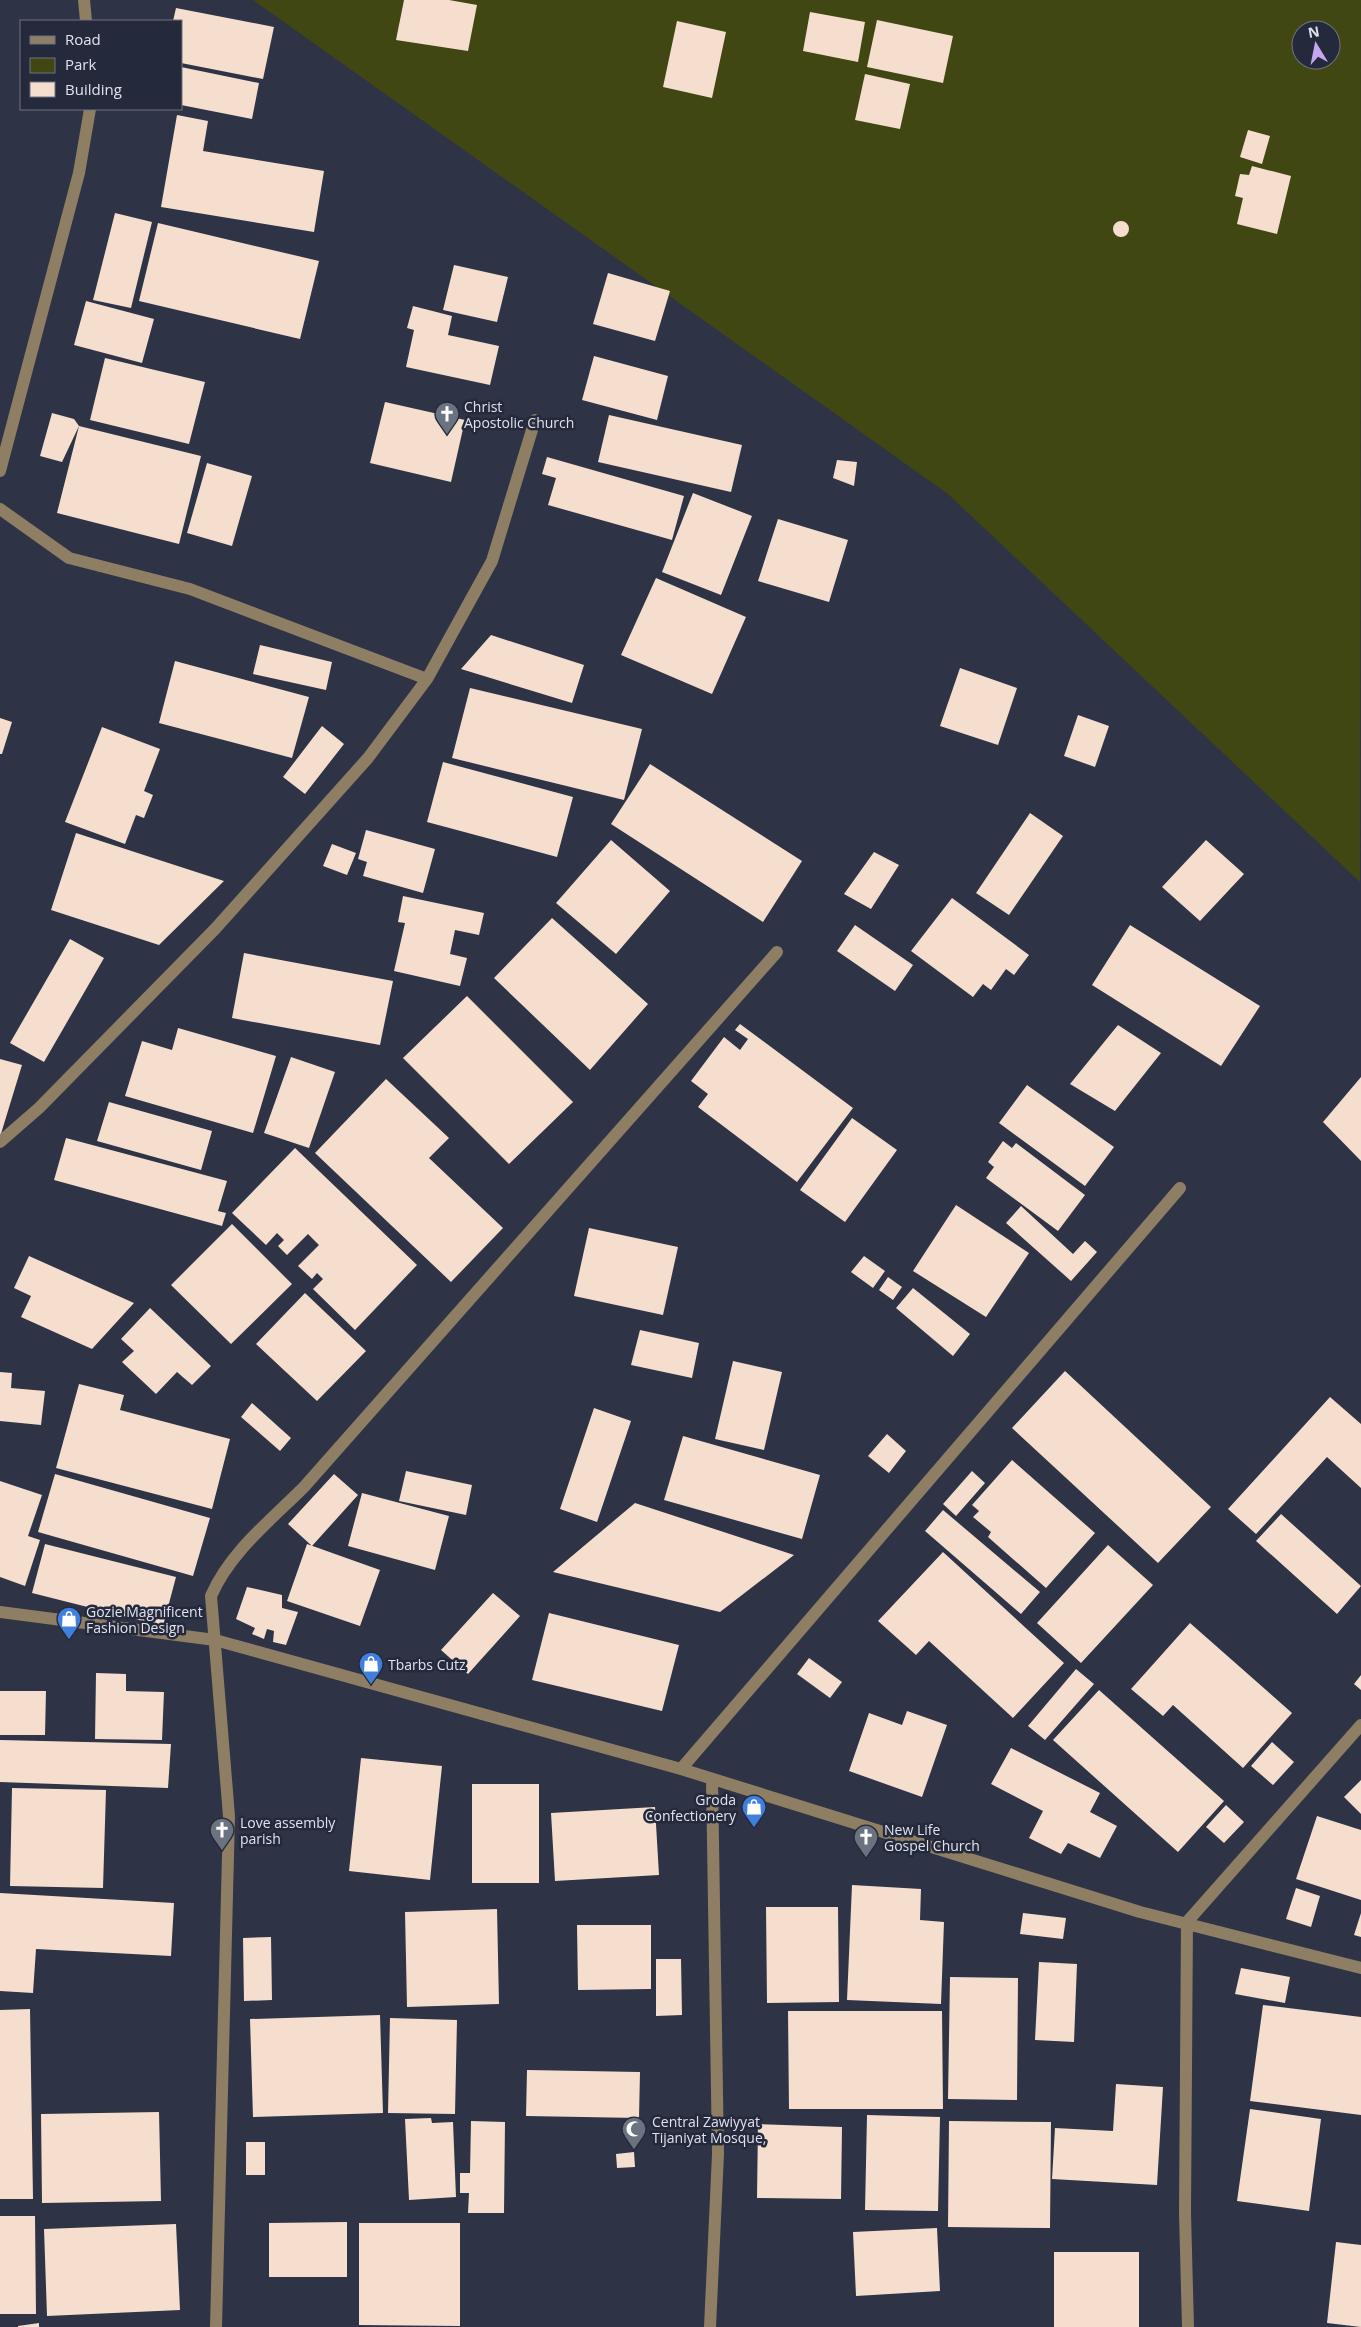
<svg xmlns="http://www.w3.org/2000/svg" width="1361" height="2327" viewBox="0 0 1361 2327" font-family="'Open Sans',sans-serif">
<rect width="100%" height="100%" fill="#2e3345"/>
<!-- green -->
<path fill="#414713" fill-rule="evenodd" d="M253,0H1361L1360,882L948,494ZM1301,30H1331V60H1301Z"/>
<!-- building -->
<path fill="#f5dece" d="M404,0H449L477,5L468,51L396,40Z
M176,8L274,27L263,79L181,63V21H173Z
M810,12L865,22L858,62L803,51Z
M877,20L953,36L943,83L867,67Z
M677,21L726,32L712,98L663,87Z
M181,67L259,83L252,119L181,105Z
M865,74L910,84L900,129L855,120Z
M177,115L208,121L203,151L324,171L314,232L161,207Z
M1248,130L1270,136L1262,164L1240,157Z
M1252,166L1291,176L1277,234L1237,224L1243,198L1235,196L1240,174L1249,175Z
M115,213L152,222L131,308L93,300Z
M1113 229a8 8 0 1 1 16 0a8 8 0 1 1-16 0Z
M158,223L319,261L300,339L139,301Z
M454,265L508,277L497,322L443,310Z
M608,273L670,291L655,341L593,324Z
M86,301L154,319L142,363L74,345Z
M413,306L452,316L448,335L499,346L490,385L406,367L414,330L407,328Z
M594,356L668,376L657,420L582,400Z
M105,358L205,382L189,444L90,420Z
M385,402L465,420L451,482L370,463Z
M52,413L74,419L79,426L62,462L40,456Z
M609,415L742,445L731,492L598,462Z
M79,426L201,456L179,544L57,513Z
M547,457L684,496L672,540L548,505L556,478L542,474Z
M837,460L857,462L854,486L833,478Z
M207,463L252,476L232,546L187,533Z
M693,493L752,516L721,595L662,572Z
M778,519L848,540L829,602L758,581Z
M656,578L746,617L712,694L621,655Z
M491,635L584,665L572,703L461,669Z
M260,645L332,662L326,690L253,674Z
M175,661L309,697L292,758L159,723Z
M960,668L1017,688L998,745L940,726Z
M470,688L642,729L624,800L452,758Z
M1078,715L1109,726L1095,767L1064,756Z
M0,718L12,722L2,754H0Z
M322,726L344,744L305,794L283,777Z
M102,727L160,749L144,791L153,795L144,818L136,815L125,844L65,822Z
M443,762L573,797L557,857L427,822Z
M650,764L802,861L763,922L611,824Z
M1030,813L1063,836L1009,915L976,893Z
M366,830L435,849L423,893L363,876L367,862L358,859Z
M76,833L224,881L159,945L51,910Z
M611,840L670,891L616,954L556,903Z
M1206,840L1244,874L1200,921L1162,887Z
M332,844L356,853L347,875L323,866Z
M874,852L899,865L871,909L844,894Z
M403,896L484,913L479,935L455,930L450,954L467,958L460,986L394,971L405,923L398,922Z
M952,898L1029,955L1014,975L1006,969L991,990L983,984L973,997L911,951Z
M552,918L648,1004L590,1070L494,978Z
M855,925L913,965L895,991L837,951Z
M1130,925L1260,1006L1221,1066L1092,985Z
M70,939L104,958L44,1062L10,1043Z
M244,953L393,981L380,1045L232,1018Z
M467,996L573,1102L509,1164L403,1058Z
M740,1024L853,1108L797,1182L698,1107L708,1094L691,1081L724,1037L740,1050L748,1039L735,1030Z
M1118,1025L1161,1053L1115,1111L1070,1084Z
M178,1028L276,1056L253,1133L125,1096L142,1041L172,1050Z
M291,1057L335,1072L309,1148L264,1133Z
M0,1059L22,1065L0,1137Z
M1361,1077V1161L1323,1122Z
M386,1079L449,1138L429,1158L503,1228L451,1282L315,1153Z
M1027,1085L1114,1147L1085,1186L999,1123Z
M109,1102L212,1131L201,1170L97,1141Z
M852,1118L897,1150L845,1222L800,1190Z
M66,1138L227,1181L218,1211L226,1213L222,1226L54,1180Z
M1003,1141L1012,1148L1016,1143L1085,1195L1058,1231L986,1178L994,1167L988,1162Z
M295,1148L417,1265L355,1330L313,1289L323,1279L317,1273L312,1279L298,1266L319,1245L308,1234L287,1255L278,1246L284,1240L277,1233L266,1245L232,1213Z
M956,1205L1029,1253L986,1317L913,1271Z
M1021,1206L1073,1254L1085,1241L1097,1252L1071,1281L1006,1223Z
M232,1224L292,1284L231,1344L171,1285Z
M589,1228L678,1247L663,1315L574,1296Z
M29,1256L134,1303L92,1349L21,1317L31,1296L14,1288Z
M864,1256L885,1271L873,1288L851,1272Z
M888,1277L902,1287L893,1300L879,1290Z
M913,1288L970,1334L953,1356L896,1308Z
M305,1293L366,1351L317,1401L256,1344Z
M150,1308L211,1366L192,1385L177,1372L156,1394L122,1362L134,1351L121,1339Z
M640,1330L699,1343L692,1378L631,1365Z
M733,1361L782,1372L764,1450L715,1439Z
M1065,1371L1211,1507L1158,1563L1012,1428Z
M0,1372L12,1373L11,1388L45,1391L41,1425L0,1421Z
M79,1384L124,1395L120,1410L230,1439L212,1509L56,1468Z
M1330,1397L1361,1424V1488L1327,1457L1256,1534L1228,1509Z
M252,1403L291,1438L280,1451L241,1417Z
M594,1408L631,1421L597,1522L560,1509Z
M887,1434L906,1451L889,1473L868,1456Z
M683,1436L820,1475L802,1539L664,1500Z
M1012,1460L1095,1533L1046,1588L988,1537L991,1532L973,1517L979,1511L972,1505Z
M406,1471L472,1485L466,1515L399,1501Z
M972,1471L985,1483L956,1516L943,1504Z
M55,1474L210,1518L193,1576L38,1532Z
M334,1474L358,1495L312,1546L288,1524Z
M0,1481L42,1495L28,1536L40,1540L25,1586L0,1577Z
M362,1493L449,1516L435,1570L348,1546Z
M635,1503L794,1555L720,1612L553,1572Z
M943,1510L1040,1592L1021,1614L925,1531Z
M1281,1514L1361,1586L1337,1614L1256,1541Z
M45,1544L176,1577L163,1626L32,1593Z
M307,1544L380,1570L360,1626L287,1601Z
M1108,1545L1153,1585L1081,1663L1037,1623Z
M943,1552L1064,1663L1013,1718L929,1641L916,1655L878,1621Z
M247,1587L282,1595V1608L298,1612L286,1645L273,1642L274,1631L267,1629L264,1639L252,1634L255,1628L236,1619Z
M493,1593L520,1616L468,1674L441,1650Z
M549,1613L679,1645L662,1711L532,1680Z
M1190,1623L1292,1713L1243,1768L1173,1705L1163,1716L1131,1689Z
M809,1658L842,1682L830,1698L797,1674Z
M1076,1669L1094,1684L1045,1740L1028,1726Z
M96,1673L126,1674V1691L164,1692L162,1740L95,1739Z
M1361,1675V1690L1354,1684Z
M1099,1690L1224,1801L1178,1852L1053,1740Z
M0,1691H46L45,1735H0Z
M907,1711L947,1725L922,1797L849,1771L869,1713L902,1725Z
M0,1740L171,1744L168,1788L0,1782Z
M1272,1742L1294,1762L1273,1785L1251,1766Z
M1011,1748L1100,1793L1090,1812L1117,1826L1100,1858L1068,1843L1061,1854L1029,1838L1043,1811L991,1784Z
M361,1758L442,1766L430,1880L349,1871Z
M1361,1780V1814L1344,1797Z
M472,1784H539V1883H472Z
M12,1788L106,1790L103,1888L10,1886Z
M1226,1805L1244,1822L1224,1843L1206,1827Z
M655,1807L659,1875L555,1881L551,1813Z
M1317,1816L1361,1830V1900L1296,1879Z
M852,1885L921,1889L920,1920L944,1922L941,2004L847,2000Z
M1296,1888L1320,1896L1311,1927L1286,1919Z
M0,1893L174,1903L171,1956L36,1949L33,1993L0,1991Z
M766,1907H838L839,2002L767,2003Z
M497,1909L499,2004L407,2007L405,1912Z
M1023,1913L1066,1918L1063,1939L1020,1934Z
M1361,1913V1937L1354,1935Z
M577,1925H651V1989L578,1990Z
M271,1937L272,2000L244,2001L243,1938Z
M656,1959H681L682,2015L656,2016Z
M1039,1962L1077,1964L1074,2042L1035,2040Z
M1241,1968L1290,1977L1285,2003L1235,1994Z
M950,1977L1018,1978L1017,2100L948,2099Z
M1263,2005L1361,2017V2115L1250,2101Z
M30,2009L33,2199H0V2010Z
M788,2011H942L943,2109H789Z
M380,2015L383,2113L253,2117L250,2019Z
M390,2018L457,2020L455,2114L388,2113Z
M527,2070L640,2072L639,2118L526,2116Z
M1116,2084L1163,2087L1157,2185L1052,2179L1055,2128L1113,2131Z
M1250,2109L1321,2119L1309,2211L1237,2201Z
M159,2112L161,2201L42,2203L41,2114Z
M867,2115L940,2117L938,2211L865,2210Z
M431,2118L432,2123L453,2122L456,2197L409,2200L405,2119Z
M471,2121L505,2122L504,2213H468L469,2193H460V2173H470Z
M949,2121L1051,2122L1050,2228L948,2227Z
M758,2124L842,2127L841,2199L757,2198Z
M246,2142H265V2175H246Z
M634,2152L635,2167L617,2168L616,2154Z
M0,2216H35L36,2314H0Z
M347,2222V2277H269V2223Z
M359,2223H460V2326L359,2325Z
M176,2224L180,2310L47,2316L44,2229Z
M937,2228L940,2291L856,2296L853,2232Z
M1336,2242L1361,2245V2327L1327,2323Z
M1054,2252H1139V2327H1054Z
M39,2323V2327H18V2326Z"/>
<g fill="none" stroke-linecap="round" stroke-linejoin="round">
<!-- minor -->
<path stroke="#8e7e64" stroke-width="12" d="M84,0L86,21
M0,471L79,173L90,109
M0,509L69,558L190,589L427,679
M0,1142L39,1108L215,929L368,758L427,679L492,561L535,420
M0,1612L215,1640L681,1769L1140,1912L1361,1968
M681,1769L1180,1188
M216,2327L229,1816L211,1596C230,1552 271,1520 304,1487L777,952
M710,2327L718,2154L712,1779
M1188,2327L1185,2213L1187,1922L1361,1725"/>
</g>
<!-- icons -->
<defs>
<symbol id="church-pin" viewBox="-11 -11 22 30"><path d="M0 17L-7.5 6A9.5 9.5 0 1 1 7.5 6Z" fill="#6b7280" stroke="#24293b"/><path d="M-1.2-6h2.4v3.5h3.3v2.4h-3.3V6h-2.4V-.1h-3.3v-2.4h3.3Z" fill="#fff"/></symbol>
<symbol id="shop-pin" viewBox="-11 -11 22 30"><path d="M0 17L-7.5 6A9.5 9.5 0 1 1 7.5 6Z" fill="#3f7fe0" stroke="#24293b"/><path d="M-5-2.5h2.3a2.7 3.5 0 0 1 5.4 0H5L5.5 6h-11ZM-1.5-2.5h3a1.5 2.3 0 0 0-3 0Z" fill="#fff"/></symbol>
<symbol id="mosque-pin" viewBox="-11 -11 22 30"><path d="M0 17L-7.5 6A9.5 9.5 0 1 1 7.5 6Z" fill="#6b7280" stroke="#24293b"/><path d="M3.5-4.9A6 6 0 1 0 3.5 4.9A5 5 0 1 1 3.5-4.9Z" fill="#fff"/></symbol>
</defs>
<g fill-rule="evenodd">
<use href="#church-pin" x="433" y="400" width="28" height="38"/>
<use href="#shop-pin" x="55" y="1605" width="28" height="38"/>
<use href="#shop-pin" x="357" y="1650" width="28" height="38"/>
<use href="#shop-pin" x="740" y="1793" width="28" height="38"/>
<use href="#church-pin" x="208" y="1816" width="28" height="38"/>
<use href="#church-pin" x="852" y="1823" width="28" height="38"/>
<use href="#mosque-pin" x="620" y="2115" width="28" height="38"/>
</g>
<g text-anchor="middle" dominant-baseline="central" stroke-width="5" stroke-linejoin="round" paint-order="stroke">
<!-- poi labels -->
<g font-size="14" fill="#dfe2ee" stroke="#24293b" text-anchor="start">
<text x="464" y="406">Christ<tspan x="464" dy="16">Apostolic Church</tspan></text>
<text x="86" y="1611">Gozie Magnificent<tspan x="86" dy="16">Fashion Design</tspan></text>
<text x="388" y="1664">Tbarbs Cutz</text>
<text x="736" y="1799" text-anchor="end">Groda<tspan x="736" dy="16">Confectionery</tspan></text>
<text x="240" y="1822">Love assembly<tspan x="240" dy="16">parish</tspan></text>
<text x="884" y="1829">New Life<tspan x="884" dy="16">Gospel Church</tspan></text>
<text x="652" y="2121">Central Zawiyyat<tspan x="652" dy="16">Tijaniyat Mosque,</tspan></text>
</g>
</g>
<!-- legend -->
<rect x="20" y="20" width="162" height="90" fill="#24293b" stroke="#6f7383"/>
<rect x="30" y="36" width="25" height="8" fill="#8e7e64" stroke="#6f7383"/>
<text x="65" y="45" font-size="15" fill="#dfe2ee">Road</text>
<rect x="30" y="58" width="25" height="15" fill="#414713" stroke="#6f7383"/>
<text x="65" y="70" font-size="15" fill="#dfe2ee">Park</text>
<rect x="30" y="82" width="25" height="15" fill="#f5dece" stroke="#6f7383"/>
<text x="65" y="95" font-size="15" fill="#dfe2ee">Building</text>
<!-- north arrow -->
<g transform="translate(1316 45) rotate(350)"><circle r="24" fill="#24293b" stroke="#6f7383"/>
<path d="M0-4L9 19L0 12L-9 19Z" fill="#c5a6f0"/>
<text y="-8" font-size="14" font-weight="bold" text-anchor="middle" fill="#dfe2ee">N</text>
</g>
</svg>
